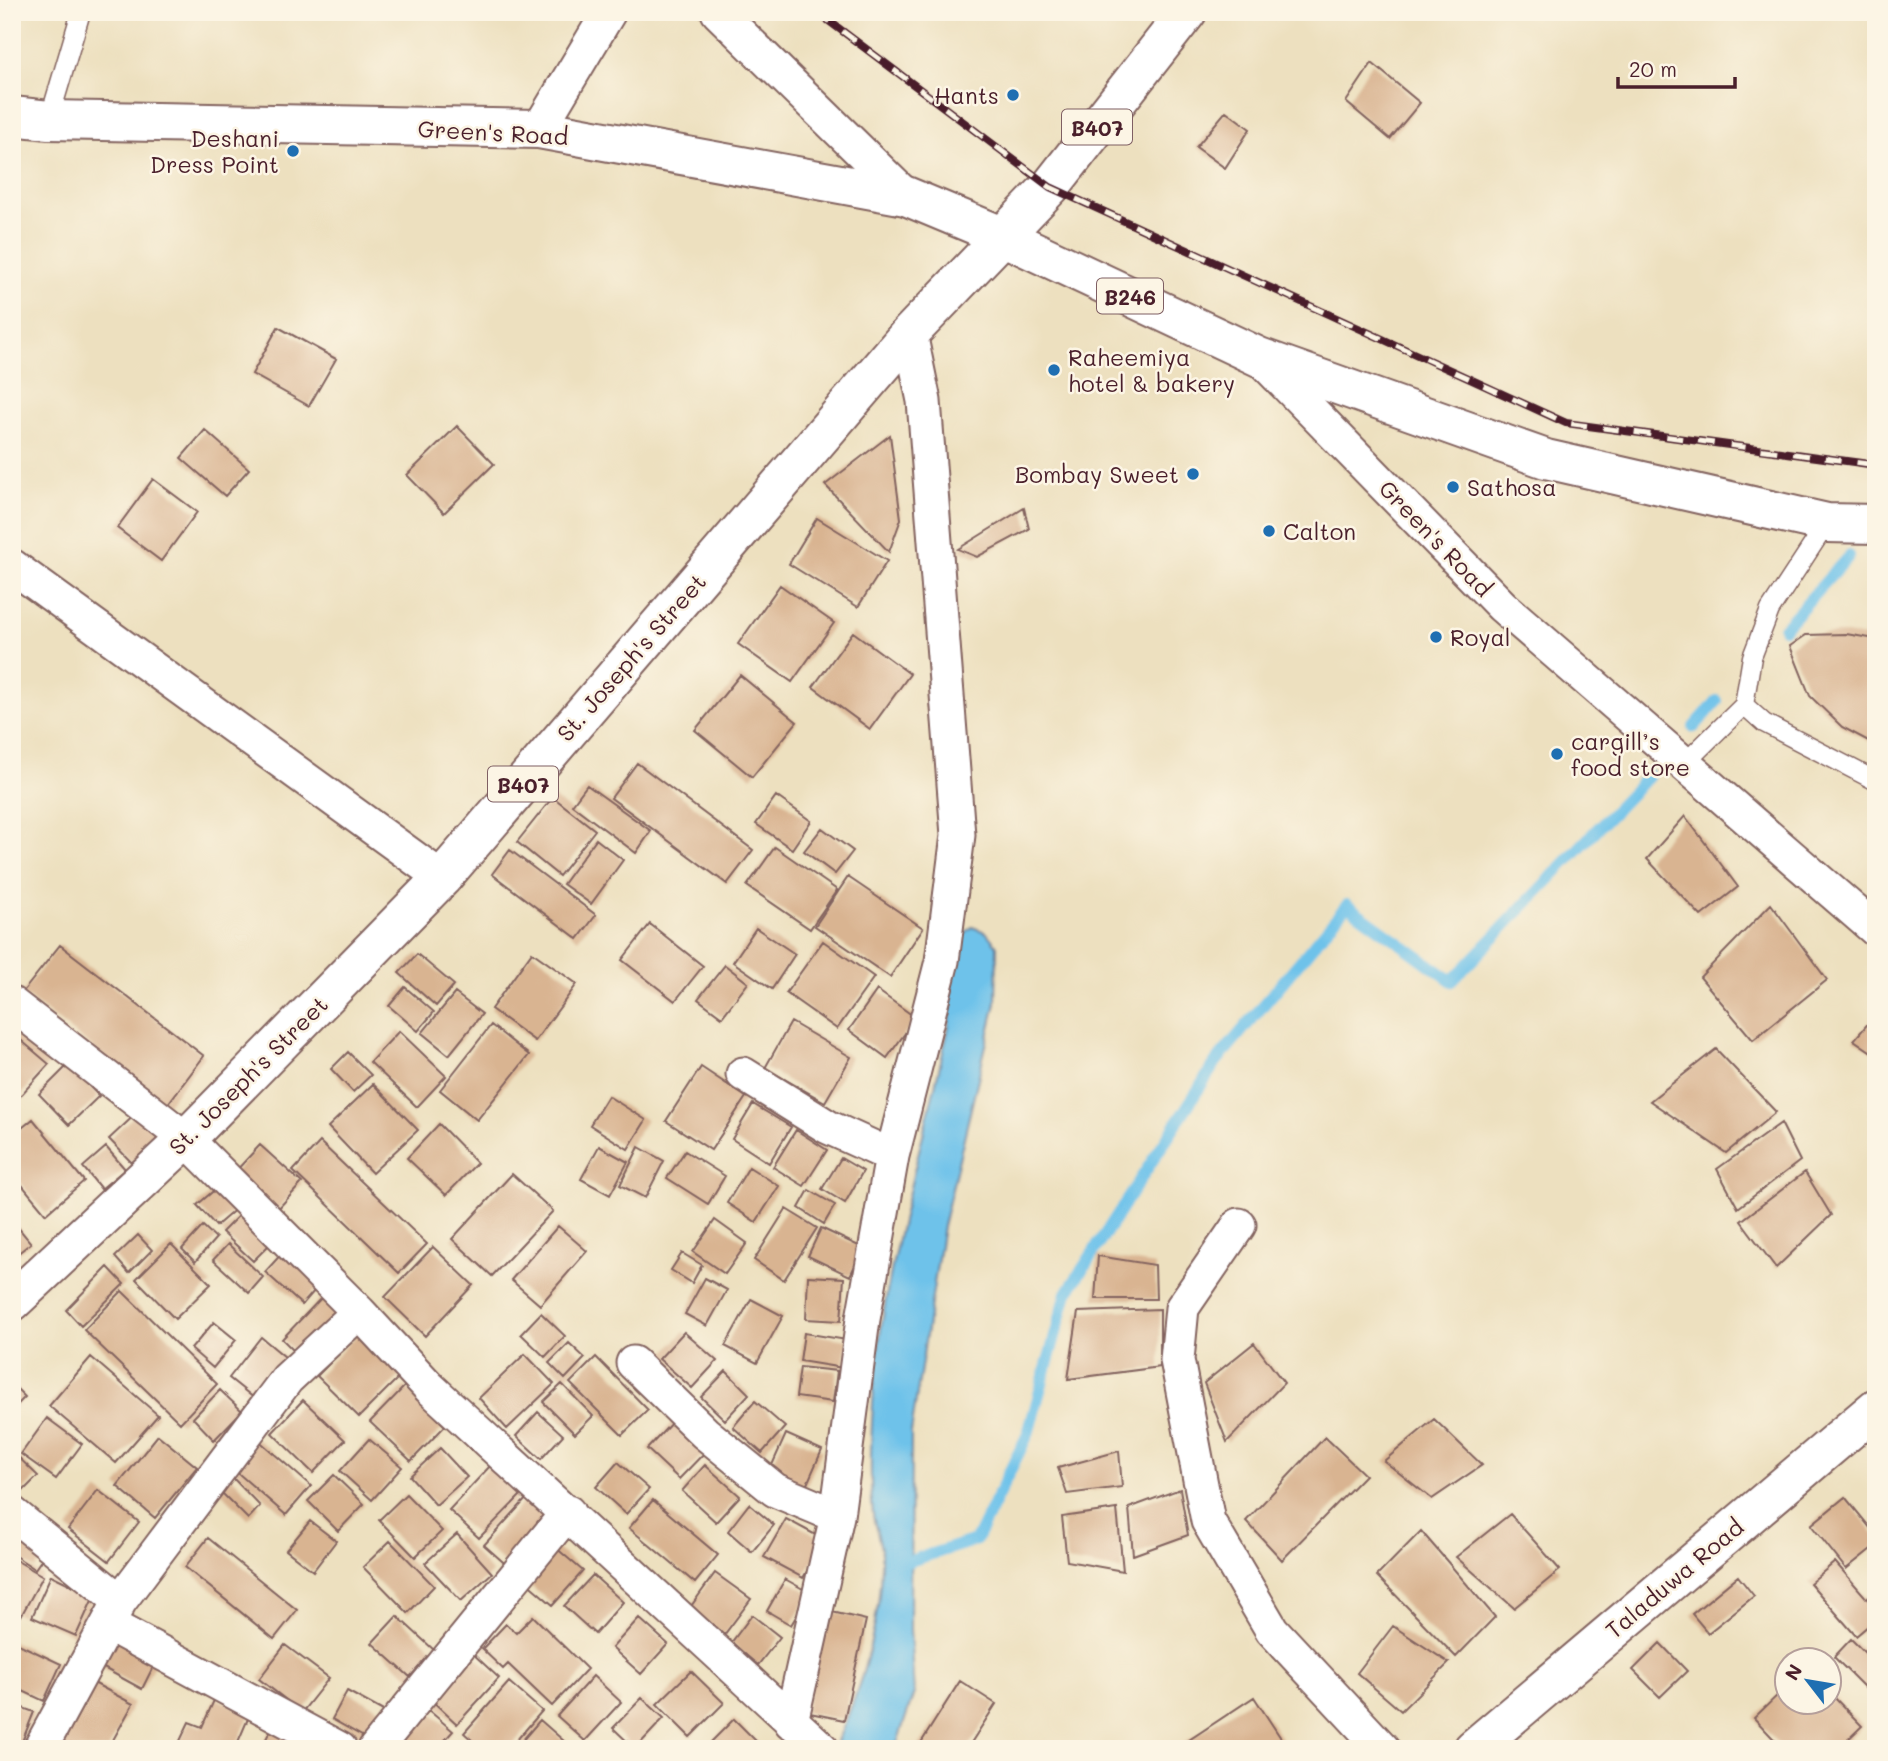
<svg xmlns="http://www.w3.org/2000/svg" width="1888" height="1761" viewBox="0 0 1888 1761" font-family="Mali,sans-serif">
<rect width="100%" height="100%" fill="#fcf5e5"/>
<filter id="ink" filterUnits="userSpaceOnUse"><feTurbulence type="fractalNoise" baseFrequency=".0143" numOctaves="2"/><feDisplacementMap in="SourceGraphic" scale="14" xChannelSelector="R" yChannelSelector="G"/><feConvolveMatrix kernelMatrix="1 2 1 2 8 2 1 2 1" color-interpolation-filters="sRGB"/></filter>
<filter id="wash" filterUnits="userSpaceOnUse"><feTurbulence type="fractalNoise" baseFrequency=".00686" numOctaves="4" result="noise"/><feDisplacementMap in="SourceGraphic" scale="28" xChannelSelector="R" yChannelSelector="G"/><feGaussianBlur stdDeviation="1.57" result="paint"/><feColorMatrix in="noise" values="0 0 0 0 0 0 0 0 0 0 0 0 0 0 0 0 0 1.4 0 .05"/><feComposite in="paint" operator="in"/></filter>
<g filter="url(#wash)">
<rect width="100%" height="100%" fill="#ede0bf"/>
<!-- water -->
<path fill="#6ec2ea" stroke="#5c708a" stroke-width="2" d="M972,927L986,932L997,946L996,1003L943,1226L911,1432L910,1629L914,1693L895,1749H834C862,1687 883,1618 881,1550C880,1538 874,1526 873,1514C869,1479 871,1438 873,1403C881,1275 921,1154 948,1030C955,997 942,949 972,927Z"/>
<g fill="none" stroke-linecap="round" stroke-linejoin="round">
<!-- stream -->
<path stroke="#6ec2ea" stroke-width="12" d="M1784,628L1849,556
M1694,727L1717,701
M900,1564L976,1540L1028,1434L1067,1293L1216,1062L1347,905L1452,981L1649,775"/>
</g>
<g id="blocks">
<!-- building -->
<path fill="#d9b491" d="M1372,63L1420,103L1390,139L1346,102Z
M1226,111L1250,129L1225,168L1196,147Z
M278,327L336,359L309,406L252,374Z
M457,426L494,464L444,513L407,475Z
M205,430L249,469L225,496L181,458Z
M890,435L901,519L889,552L825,485Z
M153,479L197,512L161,561L117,528Z
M1024,508L1029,529L977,557L958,549Z
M817,518L887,561L858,607L789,564Z
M780,585L834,623L792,682L738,644Z
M853,632L910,674L870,729L813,687Z
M1846,634L1876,639V745L1842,727L1810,696L1790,646L1806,635Z
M740,675L797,722L752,777L695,730Z
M637,763L753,850L727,884L611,798Z
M587,785L651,831L636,853L572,805Z
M776,796L811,821L792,849L756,824Z
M553,797L595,830L559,876L517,842Z
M1685,816L1738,887L1701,916L1647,859Z
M822,828L853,851L835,874L804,851Z
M596,839L623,860L591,904L563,884Z
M775,847L837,890L810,929L747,886Z
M510,850L596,915L578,939L492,874Z
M848,877L923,928L890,977L815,926Z
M1771,904L1827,980L1753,1040L1700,977Z
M650,924L703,966L675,1001L622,960Z
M756,928L795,954L772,989L733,962Z
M823,941L874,977L837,1029L786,993Z
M60,945L204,1056L167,1105L22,993Z
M532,952L577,984L535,1041L491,1009Z
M417,954L454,985L436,1006L399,973Z
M725,965L748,983L722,1017L698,999Z
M405,987L434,1012L418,1031L389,1006Z
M877,990L916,1018L887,1058L849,1030Z
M455,993L482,1014L449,1055L422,1033Z
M1876,1014V1055L1854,1040Z
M791,1022L851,1057L825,1102L765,1068Z
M491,1025L529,1055L477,1120L440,1090Z
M399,1031L446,1076L417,1107L370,1062Z
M16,1036L49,1064L12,1105V1040Z
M1716,1049L1776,1112L1726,1153L1650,1101Z
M348,1052L371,1075L353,1092L331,1069Z
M68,1065L99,1096L69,1125L39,1094Z
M701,1067L746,1097L711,1150L666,1121Z
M373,1084L418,1130L372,1173L328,1127Z
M608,1096L646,1120L628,1149L590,1125Z
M753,1104L791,1127L769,1163L732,1139Z
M139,1111L164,1139L135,1166L109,1139Z
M33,1119L84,1181L46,1214L12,1173V1136Z
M1781,1123L1800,1161L1738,1208L1717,1169Z
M439,1124L477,1163L446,1195L407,1158Z
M796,1130L827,1150L804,1186L773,1167Z
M320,1142L427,1244L399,1273L293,1171Z
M260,1145L302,1183L275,1212L233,1174Z
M599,1146L628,1162L610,1195L581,1179Z
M106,1147L125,1169L101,1189L83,1167Z
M639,1147L664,1161L645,1198L620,1185Z
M685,1151L725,1176L708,1204L667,1178Z
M841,1158L863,1171L845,1203L822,1189Z
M749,1167L779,1186L756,1222L727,1203Z
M1805,1172L1831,1215L1776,1268L1741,1221Z
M512,1174L553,1211L492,1276L452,1239Z
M218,1187L237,1208L216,1226L197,1205Z
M809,1190L835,1205L824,1224L799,1208Z
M786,1209L817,1228L784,1280L754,1260Z
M240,1214L270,1244L253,1261L222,1232Z
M12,1220L31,1243L12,1258Z
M715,1220L747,1243L725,1274L693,1252Z
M203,1226L216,1238L195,1262L182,1249Z
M558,1226L587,1251L540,1305L511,1280Z
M821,1228L863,1248L850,1276L808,1256Z
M138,1235L152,1250L129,1273L115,1257Z
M171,1244L211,1284L175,1319L136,1279Z
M228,1244L263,1277L249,1293L213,1260Z
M433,1247L473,1285L425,1336L385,1297Z
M285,1250L321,1283L302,1305L265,1272Z
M682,1253L702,1265L692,1283L671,1270Z
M1098,1256L1155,1265L1156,1299H1095Z
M108,1267L124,1284L81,1326L66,1310Z
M808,1276L844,1278L841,1321L806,1319Z
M705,1278L727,1290L707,1326L685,1314Z
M122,1291L217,1384L180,1423L84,1330Z
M326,1293L346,1312L302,1359L282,1339Z
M751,1299L783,1316L757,1363L725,1346Z
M1160,1309V1367L1068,1379L1078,1312Z
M541,1313L565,1336L545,1357L521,1334Z
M214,1322L236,1340L213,1368L191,1349Z
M360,1332L403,1373L359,1417L317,1376Z
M684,1332L717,1361L692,1388L659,1359Z
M804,1333L847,1340L843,1368L800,1361Z
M261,1337L291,1362L259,1402L229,1378Z
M569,1343L585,1358L565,1379L549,1363Z
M1254,1343L1284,1383L1227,1442L1204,1383Z
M525,1354L554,1384L507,1429L479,1398Z
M91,1357L158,1415L116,1463L49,1406Z
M596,1357L648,1410L622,1435L570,1383Z
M800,1367L837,1371L833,1402L796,1397Z
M726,1371L749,1394L725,1420L701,1397Z
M12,1384L25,1397L12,1410Z
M562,1384L593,1416L575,1434L543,1402Z
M405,1386L445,1426L411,1461L370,1422Z
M220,1390L242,1411L214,1440L193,1418Z
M303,1400L345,1440L313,1473L272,1433Z
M755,1401L785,1427L762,1453L733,1427Z
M538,1412L563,1435L541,1459L516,1436Z
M47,1418L82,1444L56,1479L21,1454Z
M675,1419L708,1449L679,1479L647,1449Z
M1434,1419L1482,1465L1432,1499L1384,1461Z
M786,1434L822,1450L804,1491L768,1474Z
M158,1435L197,1467L155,1518L117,1486Z
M1325,1437L1365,1475L1282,1560L1246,1521Z
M256,1438L311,1486L286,1515L231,1467Z
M369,1439L402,1467L372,1500L340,1471Z
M440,1448L467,1477L436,1505L410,1476Z
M12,1451L38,1476L19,1495L12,1488Z
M1119,1451L1122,1487L1067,1494L1058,1468Z
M618,1462L649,1489L626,1514L596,1487Z
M491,1465L521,1495L479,1538L449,1510Z
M705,1465L740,1496L716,1522L682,1491Z
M334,1475L364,1504L338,1531L308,1501Z
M231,1476L260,1506L248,1519L218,1489Z
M1180,1489L1188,1535L1133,1555L1129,1508Z
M98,1490L139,1522L109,1561L68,1529Z
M406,1494L442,1531L415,1557L379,1520Z
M1845,1497L1876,1535V1545L1846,1569L1811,1525Z
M527,1498L554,1522L511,1569L484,1545Z
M653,1500L718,1555L695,1583L629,1528Z
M749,1504L774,1525L752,1552L728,1531Z
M1117,1509L1123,1571L1067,1561L1062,1517Z
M1510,1514L1560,1570L1514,1608L1456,1557Z
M786,1519L825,1540L803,1578L764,1557Z
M310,1521L336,1541L313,1571L286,1550Z
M12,1527L48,1550L35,1569L12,1554Z
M1421,1531L1495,1617L1456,1657L1377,1576Z
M457,1534L492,1573L461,1601L425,1563Z
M208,1538L297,1610L274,1639L185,1567Z
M390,1541L434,1586L408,1613L363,1567Z
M555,1547L583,1571L553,1605L526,1582Z
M12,1558L43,1576L21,1616L12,1611Z
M1835,1562L1876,1609V1619L1856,1636L1810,1583Z
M715,1573L751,1599L724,1635L689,1609Z
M51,1575L94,1596L76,1636L32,1617Z
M593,1575L623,1602L595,1634L564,1606Z
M1738,1576L1754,1596L1708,1633L1692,1614Z
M785,1579L810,1593L791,1625L767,1611Z
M828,1611L866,1620L844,1720L805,1712Z
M752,1615L780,1637L758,1665L731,1643Z
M397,1616L434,1650L410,1677L372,1643Z
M533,1616L587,1669L552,1706L508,1664L503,1669L482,1649L506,1624L516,1633Z
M639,1618L668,1644L641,1674L612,1648Z
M1393,1626L1449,1663L1401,1711L1357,1673Z
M115,1637L157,1659L142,1689L100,1666Z
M1851,1639L1876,1664V1679L1866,1689L1834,1657Z
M12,1641L61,1664L44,1701L12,1686Z
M1660,1643L1687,1671L1660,1697L1633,1670Z
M285,1645L329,1678L302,1712L259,1679Z
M470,1651L499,1678L457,1724L429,1698Z
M691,1671L724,1703L690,1737L657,1704Z
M593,1676L621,1702L585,1741L557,1716Z
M960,1681L996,1704L967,1749H917Z
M92,1682L133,1704L108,1749H56Z
M509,1682L542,1711L509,1749H482L464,1733Z
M1786,1687V1702H1828V1691L1862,1726L1838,1749H1783L1754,1718Z
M347,1691L385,1712L369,1740L332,1719Z
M1254,1697L1288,1749H1187L1183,1744Z
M215,1698L250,1714L235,1749H185L178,1745L189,1722L202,1727Z
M642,1698L664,1718L635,1749L613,1728Z
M12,1704L34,1712L19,1749H12Z
M426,1708L453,1731L437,1749H407L398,1741Z
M734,1719L764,1749H710L707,1746Z
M540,1720L573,1749H515Z
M271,1729L292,1739L288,1749H261Z"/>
</g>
</g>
<g filter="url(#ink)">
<use href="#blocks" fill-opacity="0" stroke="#83635f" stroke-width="2"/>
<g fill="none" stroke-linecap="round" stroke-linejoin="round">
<defs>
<path id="lane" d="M49,120L81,12
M1744,705L1764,723L1876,781
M1685,763L1744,705L1752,657L1770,610L1827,523"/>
<path id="street" d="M718,12L906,196
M539,129L609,12
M1259,357L1502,606L1876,930
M12,566L442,878
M12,1004L186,1139L359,1312L430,1388L822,1749
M743,1074L828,1127L892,1156
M1239,1225L1182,1308L1177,1360L1208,1521L1272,1630L1383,1749
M633,1363L705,1433L775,1490L837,1516
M12,1513L120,1601
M108,1624L340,1749
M791,1722L837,1516L863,1319L892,1156L942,961L958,835L924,401L910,333
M40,1749L120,1601L287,1379L359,1312
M375,1749L568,1512"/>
<path id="secondary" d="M12,116L49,120L539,129L906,196L1002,236
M1473,1749L1876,1408"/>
<path id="primary" d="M1002,236L1259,357L1546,459L1827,523L1876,524
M12,1302L186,1139L442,878L910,333L1050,187L1187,12"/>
</defs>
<!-- lane casing -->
<use href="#lane" stroke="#83635f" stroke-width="21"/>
<!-- street casing -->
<use href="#street" stroke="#83635f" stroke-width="37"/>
<!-- secondary casing -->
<use href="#secondary" stroke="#83635f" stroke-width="42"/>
<!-- primary casing -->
<use href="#primary" stroke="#83635f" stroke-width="42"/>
<!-- lane -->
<use href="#lane" stroke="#fff" stroke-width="18"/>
<!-- street -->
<use href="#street" stroke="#fff" stroke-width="33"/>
<!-- secondary -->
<use href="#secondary" stroke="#fff" stroke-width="38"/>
<!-- primary -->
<use href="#primary" stroke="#fff" stroke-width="38"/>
<defs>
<path id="rail" d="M817,12L1050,187L1566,423L1876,465"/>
</defs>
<!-- rail casing -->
<use href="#rail" stroke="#4a1f2b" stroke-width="8"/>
<!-- rail -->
<use href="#rail" stroke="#fcf5e5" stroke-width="5" stroke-dasharray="16" stroke-linecap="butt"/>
</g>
</g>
<!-- markers -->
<g fill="#1f6fb2" stroke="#fcf5e5" stroke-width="2.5">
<circle cx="1013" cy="95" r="7"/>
<circle cx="293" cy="151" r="7"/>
<circle cx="1054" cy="370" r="7"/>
<circle cx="1193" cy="474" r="7"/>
<circle cx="1453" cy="487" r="7"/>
<circle cx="1269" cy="531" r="7"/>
<circle cx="1436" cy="637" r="7"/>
<circle cx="1557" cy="754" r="7"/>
</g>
<g text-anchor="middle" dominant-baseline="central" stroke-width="5" stroke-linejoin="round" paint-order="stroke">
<!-- shield labels -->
<g fill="#fcf5e5" stroke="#7f5f63" stroke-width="2">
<rect x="1062" y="109.5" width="70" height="35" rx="5"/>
<rect x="1097" y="278.5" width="66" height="35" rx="5"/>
<rect x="488" y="766.5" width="70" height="35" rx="5"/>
</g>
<g font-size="21" font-weight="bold" fill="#4a1f2b">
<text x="1097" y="127">B407</text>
<text x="1130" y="296">B246</text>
<text x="523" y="784">B407</text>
</g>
<!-- poi labels -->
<g font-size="23" fill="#4a1f2b" stroke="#fcf5e5" text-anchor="start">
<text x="999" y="95" text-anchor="end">Hants</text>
<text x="279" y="138" text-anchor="end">Deshani<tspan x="279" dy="26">Dress Point</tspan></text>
<text x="1068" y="357">Raheemiya<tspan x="1068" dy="26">hotel &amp; bakery</tspan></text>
<text x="1179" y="474" text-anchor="end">Bombay Sweet</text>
<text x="1467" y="487">Sathosa</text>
<text x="1283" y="531">Calton</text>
<text x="1450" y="637">Royal</text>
<text x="1571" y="741">cargill’s<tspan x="1571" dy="26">food store</tspan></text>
</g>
<!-- street labels -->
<g font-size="23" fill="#4a1f2b" stroke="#fcf5e5">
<text transform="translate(493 132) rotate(3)">Green's Road</text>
<text transform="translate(1436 538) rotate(46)">Green's Road</text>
<text transform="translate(631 657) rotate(-49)">St. Joseph's Street</text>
<text transform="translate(248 1075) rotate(-45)">St. Joseph's Street</text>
<text transform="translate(1674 1578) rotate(-40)">Taladuwa Road</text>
</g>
</g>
<!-- margin -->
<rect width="1888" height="1761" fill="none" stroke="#fcf5e5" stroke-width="42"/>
<!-- north arrow -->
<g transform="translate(1808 1681) rotate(301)"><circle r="33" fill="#fcf5e5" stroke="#b59f9b" stroke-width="2"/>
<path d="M0-5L12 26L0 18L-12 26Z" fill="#1f6fb2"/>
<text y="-10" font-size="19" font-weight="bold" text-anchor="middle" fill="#4a1f2b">N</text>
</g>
<!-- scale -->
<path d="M1618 77v10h117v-10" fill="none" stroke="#4a1f2b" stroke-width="3.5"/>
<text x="1629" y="77" font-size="21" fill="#4a1f2b" stroke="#fcf5e5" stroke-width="5" paint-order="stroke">20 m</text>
</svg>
